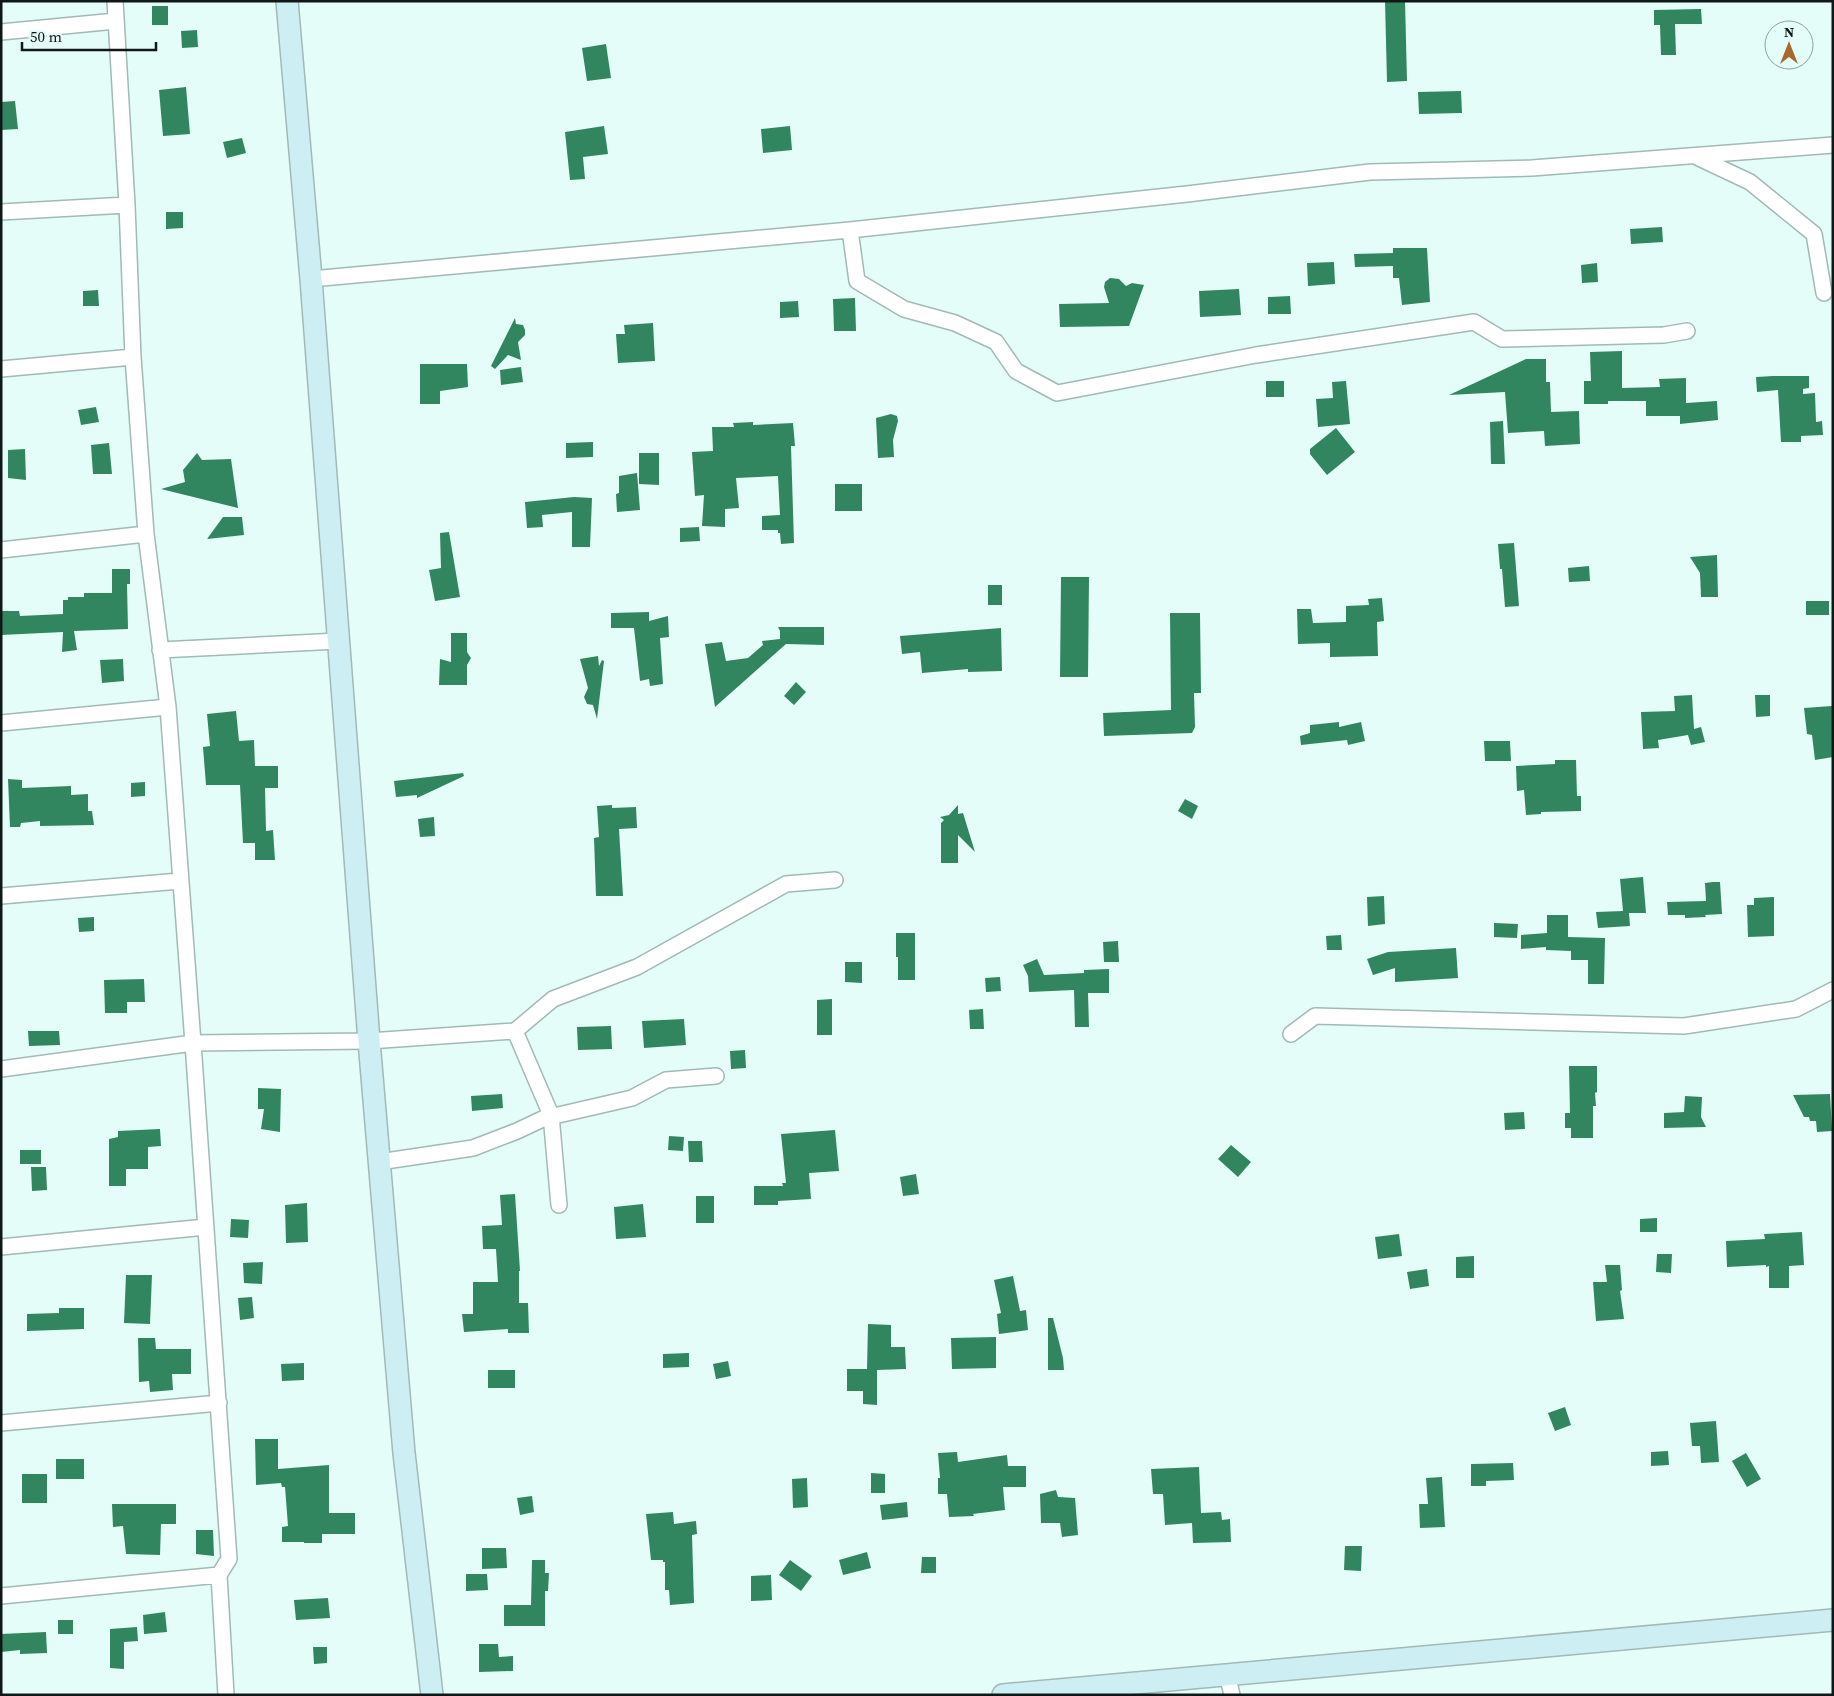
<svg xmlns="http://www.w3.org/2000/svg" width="1834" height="1696" viewBox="0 0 1834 1696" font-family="'Source Serif 4',serif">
<rect width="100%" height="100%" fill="#e5fdf9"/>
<!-- building -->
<path fill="#31865f" d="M1385,1H1405L1407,81L1387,82Z
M152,6H168V25H152Z
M1701,9L1702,24H1675L1676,55H1661L1660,25H1654V10Z
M197,30L198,47L182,48L181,31Z
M606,44L611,78L587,81L582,48Z
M186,87L190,134L163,136L159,90Z
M1461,91L1462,113L1419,114L1418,92Z
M15,101L18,129L1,130V102Z
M604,126L608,154L583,157L585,179L570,180L565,132Z
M790,126L792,150L763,153L761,129Z
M242,138L246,153L227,158L223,142Z
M166,212H183V228L166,229Z
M1662,227L1663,242L1631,244L1630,229Z
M1393,248H1427L1430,302L1402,305L1399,278H1393V266L1355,267L1354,254L1393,253Z
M1334,262L1335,284L1308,286L1307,263Z
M1597,263L1598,282L1582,283L1581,265Z
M1110,278L1119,279L1126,286L1132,283L1144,285L1129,326L1060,327L1059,304L1109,303L1104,287L1105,282Z
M1239,289L1241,315L1200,317L1199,291Z
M98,290L99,306H83V291Z
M1290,296L1291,314H1268V297Z
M855,298L856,331H834L833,299Z
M798,301L799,317L780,318V302Z
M515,318L516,324L523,325L525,330V335L518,342L521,360L508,355L495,369L491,366Z
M653,323L655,361L618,363L616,334H625L624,325Z
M1622,351V388L1660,387L1659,379L1686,378V403L1717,401L1718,420L1680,424V416H1646V401H1608V404H1584V381H1591L1590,352Z
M1526,359H1546V382H1550L1551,412L1579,411L1580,444L1545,446L1544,431L1508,433L1505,392L1449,395Z
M420,364H467L468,387L440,391V404H420Z
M521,367L523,382L501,385L500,370Z
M1773,376H1809V388L1803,389V394L1815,393L1816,422L1822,421L1823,435L1801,436V442H1781L1778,390L1757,392L1756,377Z
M1266,381H1284V397H1266Z
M1346,381L1350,424L1318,427L1316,399L1333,398L1332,382Z
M96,407L99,422L81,425L78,410Z
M891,414L897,416L898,421L893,440L894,457L878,458L876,418Z
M1503,421L1505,464H1491L1490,422Z
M753,422V425L793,423L795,446H791L794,543L781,544L780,533H778V530H762V516L780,515L778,476L736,478L739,508L725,509V527L702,526L704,495L695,496L692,452L713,451L712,427H734L733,423Z
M1336,428L1355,452L1327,475L1310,454V449Z
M593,442V457L566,458V443Z
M109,443L112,474H93L91,445Z
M25,449L26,480L8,478V450Z
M197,453L202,460L231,459L238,508L161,489L185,482L183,470Z
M639,453H659V485L639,484Z
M637,473L640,510L617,512L616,494L619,493V476Z
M835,484H862V511H835Z
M574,497L592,498L590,547H572V512L542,515L543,527L527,528L525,502Z
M223,517H242L244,535L207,539Z
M699,527L700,541L680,542V528Z
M449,532L460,597L435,601L429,570L441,568L440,533Z
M1514,543L1519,606L1505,607L1502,569H1500L1498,544Z
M1717,555L1718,597H1701L1700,573L1690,557Z
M1589,566L1590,581L1569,582L1568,568Z
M112,569H130V584H127L128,629L74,631L77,650L62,652L63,632L1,635V611H19L20,616L63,614V600H68V597H84V593H112Z
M1061,577H1089L1088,677H1060Z
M988,585H1002V605H988Z
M1382,598L1384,621L1377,622L1378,656L1330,657V643L1298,644L1297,609H1311L1313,623L1346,622V606L1369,605L1368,599Z
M1806,601H1829V615H1806Z
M649,612V621L668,616L669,637L660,638L663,684L650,686L649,679L640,681L634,628H611V613Z
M1170,613H1200L1201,693H1194L1195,727L1192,733L1104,736L1103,713L1171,710Z
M778,627H824V645L786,644L715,707L705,644L722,642L726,661L748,658L763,645L762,641L780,639V631Z
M1001,628L1002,671L968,672V669L922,673L920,652L902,654L900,636Z
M451,633H467V652L471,658L467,665V685H439L440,659L451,662Z
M598,656L599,666L602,660L604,661L597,719L593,705L587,704L584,697L588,688L580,659Z
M123,659L124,681L102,683L100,660Z
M796,682L806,692L794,705L784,696Z
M1692,695L1694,729L1701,727L1705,742L1691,745L1688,735L1658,740L1659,748L1643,749L1641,712L1675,711L1674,696Z
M1755,695H1770V716L1756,717Z
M1832,706L1833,757L1815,760L1812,735L1807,734L1804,708Z
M236,711L239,741L254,740L255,766H278V788H265L266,831L273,830L275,860H255V843H243L240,785H206L203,747L210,746L207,714Z
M1339,722V727L1361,722L1365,741L1348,745L1347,740L1301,745L1300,736L1310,733V725Z
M1484,741H1510L1511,761H1485Z
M1555,760H1576L1577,796H1581V811L1541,812V814L1526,815L1524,790L1517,791L1516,766L1555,764Z
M463,773L464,776L417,798V795L396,797L394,781Z
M8,779L22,780V788L71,786V795L88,794V811H92L94,825L40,826V821L21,823L20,827H10Z
M145,782V796L131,797V783Z
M1185,799L1198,806L1192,819L1178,811Z
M612,805V808L636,807L637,828L619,829L623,896H596L594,838L599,837L597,806Z
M958,805V814L963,813L975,852L958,835V863H941V823L944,820L940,817L949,815Z
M434,817L435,836L420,837L418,819Z
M1643,877L1646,913H1629L1630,926L1598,928L1596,912L1623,911L1620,879Z
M1713,882H1720L1722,914L1705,915L1706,917L1685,918V915H1668L1667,902L1706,901L1705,883Z
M1384,896L1385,924L1368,926L1367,897Z
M1774,897V936L1748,937L1747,905H1754V898Z
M1547,915H1568V937L1605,938L1604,984H1588V960H1571V951L1546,950V947L1521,949V935L1547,933Z
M94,917V931L79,932L78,918Z
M1494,923L1518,924L1517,938L1494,937Z
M896,933H915V980H898V957H896Z
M1341,935L1342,950H1327L1326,936Z
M1118,941L1119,962H1104L1103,942Z
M1456,948L1458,978L1395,982V968L1373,975L1367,959L1388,952Z
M1037,959L1044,975L1084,973V970L1109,969V993H1088L1089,1027H1075L1074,990L1029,992L1028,976L1023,965Z
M845,962H862V983L845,982Z
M1000,977L1001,991L986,992L985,978Z
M144,979L145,1002H127V1013H105L104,980Z
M832,999V1035H817V1000Z
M983,1009L984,1029H970L969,1010Z
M684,1019L686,1045L644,1048L642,1021Z
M611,1026L612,1049L578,1050L577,1027Z
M28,1031H59L60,1045L29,1046Z
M745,1050L746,1068L731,1069L730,1051Z
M1569,1066H1597V1092L1595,1093L1596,1106H1593V1138H1571V1128H1565V1113H1570Z
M258,1088L281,1089L280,1132L261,1129L264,1109H258Z
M502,1094L503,1108L472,1111L471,1096Z
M1830,1094L1832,1131L1817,1132L1816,1121H1810L1809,1117H1804L1793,1095Z
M1685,1096L1702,1097L1701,1117L1706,1127L1664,1128V1113L1684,1112Z
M1524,1112L1525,1129L1505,1130L1504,1113Z
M160,1129L161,1146L148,1147V1169H126V1186H109V1139L118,1137V1131Z
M835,1130L839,1171L809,1173L811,1199L778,1201V1205H754V1186H783L782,1183H786L781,1134Z
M669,1136L684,1137L683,1151L668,1150Z
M688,1141H702L703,1162H689Z
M1231,1145L1251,1162L1238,1177L1218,1159Z
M20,1150H41V1164H20Z
M31,1167H46L47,1190L32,1191Z
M916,1174L919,1194L903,1196L900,1177Z
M515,1194L520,1271H519V1303H528L529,1333H508V1329L464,1332L462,1314H473V1282H498L496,1249H483L482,1226L502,1225L500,1195Z
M696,1196H714V1223H696Z
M307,1203L308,1242L286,1243L285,1205Z
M643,1204L646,1237L616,1239L614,1207Z
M1657,1218V1232H1640V1219Z
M231,1219L249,1220L248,1238L230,1237Z
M1802,1232L1804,1265L1789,1266V1288H1769V1266L1766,1267V1265L1727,1267L1726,1241L1765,1239L1764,1234Z
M1399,1234L1402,1256L1378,1259L1375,1237Z
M1657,1254H1672L1671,1273L1656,1272Z
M1474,1256V1278H1456V1257Z
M263,1262L262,1284L244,1283L243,1263Z
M1605,1265H1620L1622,1290L1620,1291L1624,1319L1596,1321L1593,1282H1607Z
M1427,1269L1429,1286L1410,1289L1407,1272Z
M126,1275H152L150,1324L124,1323Z
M1013,1276L1020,1311L1026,1310L1028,1330L999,1334L997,1314L1001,1313L994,1280Z
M252,1297L254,1318L240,1320L238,1298Z
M59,1308H84V1329L27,1331V1314L59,1313Z
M1048,1318H1053L1063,1358L1064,1370H1048Z
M868,1324L891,1325V1347H905L906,1369L877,1370V1405L863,1404V1391H847V1369H867Z
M996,1337V1368L952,1369L951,1338Z
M138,1338H155L156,1349H191V1374H172L173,1390L150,1392L149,1381L139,1382Z
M689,1353V1367L663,1368V1354Z
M728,1361L731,1376L716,1379L713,1364Z
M304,1363V1380L282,1381L281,1364Z
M488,1370H515V1388H488Z
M1565,1407L1571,1425L1555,1431L1548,1413Z
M1716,1421L1719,1462L1701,1463L1700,1446H1692L1690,1423Z
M255,1439H278V1469L329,1465V1513H355V1534H322V1543H304V1542H282V1527L288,1526L285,1487H282L281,1483L256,1485Z
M1668,1451L1669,1465L1651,1466V1452Z
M957,1452L958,1462L1007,1455L1008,1466H1026V1487H1003L1005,1510L973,1514L974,1516L949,1517L947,1494H938V1478H940L938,1453Z
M1746,1453L1761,1479L1747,1487L1732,1461Z
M56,1459H84V1479H56Z
M1513,1463L1514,1480L1486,1481V1486H1471V1464Z
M1199,1467L1201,1513L1221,1512L1222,1520L1230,1519L1231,1542L1193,1543L1192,1523L1165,1525L1163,1494H1153L1151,1469Z
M871,1473L885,1474V1493H871Z
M22,1474H47V1503H22Z
M1442,1477L1445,1527L1420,1528L1419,1504H1428L1426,1478Z
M807,1478L808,1507L793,1508L792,1479Z
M1056,1490L1058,1497L1075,1498L1078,1535L1062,1537L1060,1523H1041L1040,1494Z
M532,1496L534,1512L520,1515L517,1498Z
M907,1502L908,1517L882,1520L880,1505Z
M112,1504H176V1524H161L160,1555L126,1554L123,1526L113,1527Z
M673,1512L674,1524L696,1521L697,1534L692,1535L694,1603L670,1605L669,1590H665V1562H663V1560H651L646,1514Z
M196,1530H213L214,1556L196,1554Z
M1345,1546H1362L1361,1571L1344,1570Z
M482,1548H506L507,1568L482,1569Z
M867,1552L871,1568L843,1575L839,1560Z
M922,1557H936V1573H921Z
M532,1560H545V1573H549L548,1591H545V1626H504V1605H531Z
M790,1560L812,1576L801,1591L779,1575Z
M466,1574H487L488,1590L466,1591Z
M771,1575L772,1600L751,1601V1576Z
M328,1598L330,1618L296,1620L294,1600Z
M165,1612L167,1632L144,1634L143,1615Z
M58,1620H73V1634H58Z
M137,1627L138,1641L124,1642V1669L110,1668V1629Z
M46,1632L47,1653L20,1654V1650L1,1652V1634Z
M479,1644H498L499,1657L513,1656V1671L479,1672Z
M313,1647H327V1663L314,1664Z"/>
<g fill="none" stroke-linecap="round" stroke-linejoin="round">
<defs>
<path id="street" d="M115,1L127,205L133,357L146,534L168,707L193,1043L229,1559L219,1575L226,1695
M1,32L116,21
M1697,157L1750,182L1814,234L1824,293
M1,212L127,205
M850,230L857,281L904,309L955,323L996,342L1016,371L1057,393L1256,355L1474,322L1502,339L1664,335L1687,331
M311,279L850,230L1187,194L1370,172L1532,168L1833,145
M1,369L133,357
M1,550L146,534
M160,650L338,641
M1,723L168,707
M1,896L180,881
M1291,1034L1315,1016L1684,1026L1796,1009L1833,990
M1,1069L193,1043L369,1041L515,1031
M379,1162L473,1148L517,1131L551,1115L554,1116L632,1098L666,1080L716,1076
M559,1205L551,1115L515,1031L553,999L637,967L786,884L835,880
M1,1247L206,1227
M1,1423L219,1403
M1,1596L219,1575
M1227,1674L1232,1695"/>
<path id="secondary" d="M287,1L311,279L369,1041L404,1453L432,1695
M1003,1695L1833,1620"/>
</defs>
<!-- street casing -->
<use href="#street" stroke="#a2b9b5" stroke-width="18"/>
<!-- secondary casing -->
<use href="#secondary" stroke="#a2b9b5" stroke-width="24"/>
<!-- street -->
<use href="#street" stroke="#fff" stroke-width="15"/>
<!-- secondary -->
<use href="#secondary" stroke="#cdeff4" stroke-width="21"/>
</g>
<!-- border -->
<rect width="1834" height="1696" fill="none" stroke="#101817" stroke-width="5"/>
<!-- north arrow -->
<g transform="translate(1789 45)"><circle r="24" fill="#e5fdf9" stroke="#90a19f"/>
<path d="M0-4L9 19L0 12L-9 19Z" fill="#a76830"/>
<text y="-8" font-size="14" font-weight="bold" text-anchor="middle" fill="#101817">N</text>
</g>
<!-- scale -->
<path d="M22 42v8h134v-8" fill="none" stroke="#101817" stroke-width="2.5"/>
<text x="30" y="42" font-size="15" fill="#101817" stroke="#e5fdf9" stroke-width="4" paint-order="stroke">50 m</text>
</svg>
